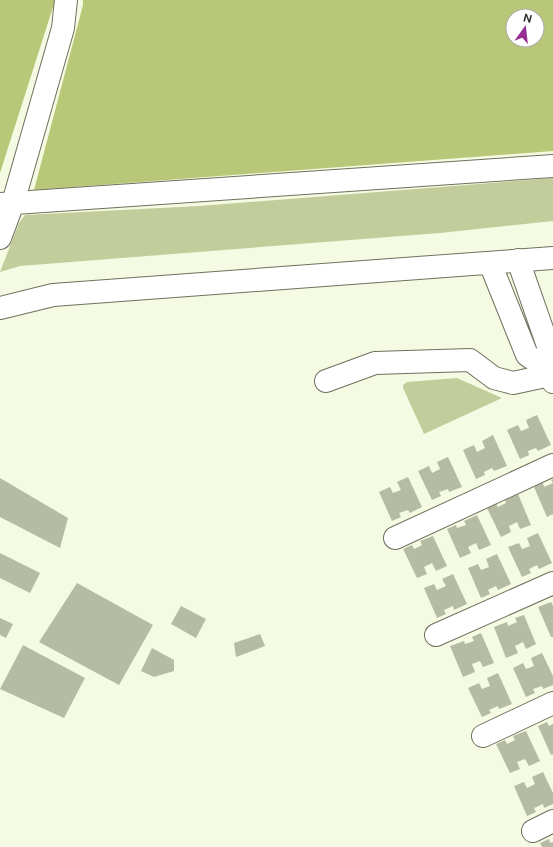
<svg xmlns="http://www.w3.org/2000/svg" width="553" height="847" viewBox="0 0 553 847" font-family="'Public Sans',sans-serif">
<rect width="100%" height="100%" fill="#f5fbe3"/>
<!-- green -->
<path fill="#c3cd9b" d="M553,178V221L440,233L20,266L0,272L19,223L25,215L199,206Z
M457,378L502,398L424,434L403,388V385L407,382Z"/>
<!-- forest -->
<path fill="#b9c878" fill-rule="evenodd" d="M0,0H54V4L0,173Z
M83,0H553V151L34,190L83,5ZM513,16H537V40H513Z"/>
<!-- building -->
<path fill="#b6bba4" d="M537,415L551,445L538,451L536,448L528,451L529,455L520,459L507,430L518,425L521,431L529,428L526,420Z
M493,435L507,466L494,471L492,468L484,472L485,475L476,479L463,450L474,445L477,452L485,448L482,441Z
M448,457L462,487L449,492L448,489L439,492L441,496L432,500L418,471L429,466L432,473L440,469L437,462Z
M408,477L422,507L410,513L408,510L399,513L401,517L392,521L379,492L390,487L393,493L401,490L397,482Z
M0,478L68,518L60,548L0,517Z
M553,479V514L547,517L534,487L543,483L544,487L553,483L551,480Z
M518,494L531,525L520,529L517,522L509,526L511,532L501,537L487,508L496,503L498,507L506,503L505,500Z
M477,515L491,545L479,550L476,543L468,547L471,553L460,558L447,529L456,525L457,528L466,525L464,521Z
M538,533L552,563L539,569L537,565L529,569L531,573L522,577L508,547L519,543L522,549L530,546L527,538Z
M433,536L447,566L436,571L432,563L424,567L427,574L417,578L403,549L412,545L414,549L422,545L420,541Z
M0,553L40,573L30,593L0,578Z
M497,554L511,584L498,590L496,586L488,590L490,594L481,598L468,568L478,564L481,570L489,567L486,559Z
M453,574L467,604L454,610L453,606L444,610L446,614L437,618L424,588L434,584L437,590L446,586L442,579Z
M77,583L153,625L119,685L39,642Z
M551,602L553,606V637H551L538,607Z
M181,606L206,619L196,638L171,624Z
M524,615L536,644L526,649L523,642L515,646L518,653L506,658L494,627L507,622L508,626L517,622L515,618Z
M0,618L13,624L6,638L0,635Z
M481,633L494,663L483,667L480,661L472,664L475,672L463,677L450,646L464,641L465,644L474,641L472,637Z
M260,634L265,646L236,657L234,643Z
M23,645L85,678L64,718L0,689Z
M152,648L174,660V671L154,677L141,671Z
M542,653L553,676V685L543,689L542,686L533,689L535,693L526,697L513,668L523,663L526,669L534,666L531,658Z
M498,673L512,704L499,709L498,706L489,710L491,713L482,717L468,688L479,683L482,689L490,686L487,678Z
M547,722L549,726L553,724V754L551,755L538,726Z
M526,731L540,761L529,766L525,759L517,762L520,769L510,773L496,744L505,740L507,744L515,740L513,736Z
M543,772L553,793V804L544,808L543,804L534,808L536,812L527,816L514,786L524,782L527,788L535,784L532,777Z
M549,839L550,843L553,842V847H542L540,843Z"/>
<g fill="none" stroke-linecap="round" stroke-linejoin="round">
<defs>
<path id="minor" d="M0,204L553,166
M0,238L13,203L63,28L66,0
M518,260L549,349L546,368
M490,263L527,355L546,368L553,382
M0,308L53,295L553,258
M326,381L375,363L470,360L494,378L513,383L550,375
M395,538L553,465
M436,635L553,583
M483,736L553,703
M533,831L553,821"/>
</defs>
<!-- minor casing -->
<use href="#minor" stroke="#6d715d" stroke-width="24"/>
<!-- minor -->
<use href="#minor" stroke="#fff" stroke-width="22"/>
</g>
<!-- north arrow -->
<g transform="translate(525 28) rotate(15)"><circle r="19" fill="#ffffff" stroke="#acada9"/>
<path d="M0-3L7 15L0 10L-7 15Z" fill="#962f93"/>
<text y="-6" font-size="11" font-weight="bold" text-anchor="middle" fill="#2f3128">N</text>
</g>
</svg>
